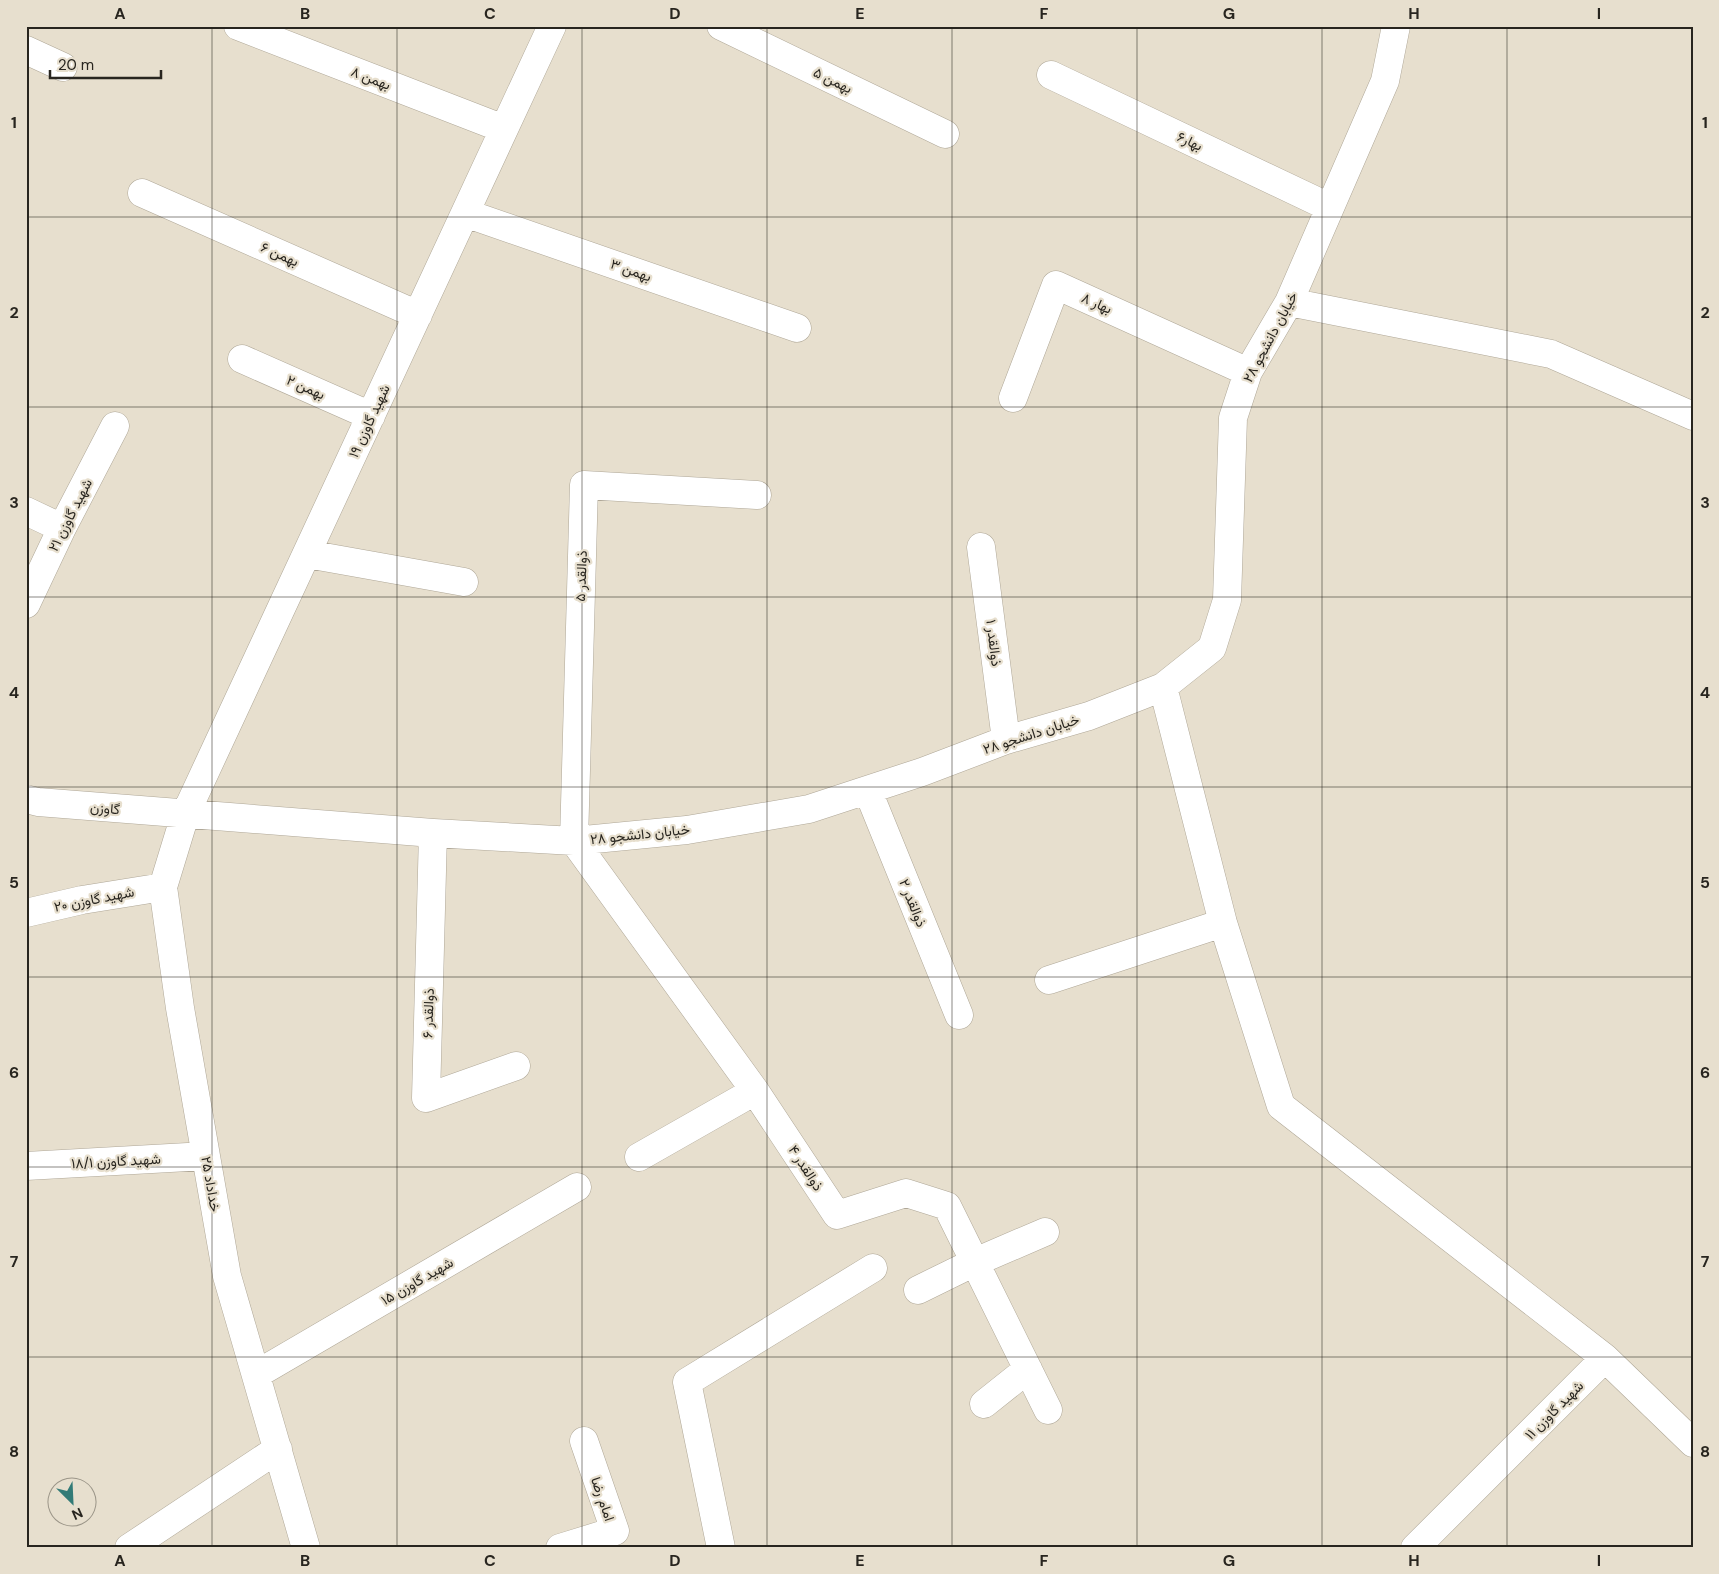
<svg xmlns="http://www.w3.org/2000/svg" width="1719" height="1574" viewBox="0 0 1719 1574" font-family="'DM Sans',Vazirmatn,sans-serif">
<rect width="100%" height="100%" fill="#e7dfce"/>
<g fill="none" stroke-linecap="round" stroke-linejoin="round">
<defs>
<path id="minor" d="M238,26L504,129
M721,26L945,134
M26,50L63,67
M1051,75L1329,207
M142,193L418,315
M465,213L797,328
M1289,302L1551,354L1693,416
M242,359L371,416
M1013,398L1056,285L1248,372
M757,495L584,485L574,841L755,1091L837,1215L906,1193L947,1206L1048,1410
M26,511L62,528
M981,547L1006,740
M307,554L464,582
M26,604L62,528L115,426
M1163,687L1223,923L1281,1106L1605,1358
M868,791L959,1015
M26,799L38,802L433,833L574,841L687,830L809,809L922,772L1006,740L1089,716L1163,687L1212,648L1227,600L1233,418L1248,372L1289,302L1385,81L1396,26
M433,833L426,1098L516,1066
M26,913L82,900L163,887
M1049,980L1223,923
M639,1157L755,1091
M26,1166L206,1156
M918,1290L975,1262L1045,1232
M257,1374L577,1187
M984,1404L1028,1369
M129,1548L278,1449
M306,1548L227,1276L180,1008L163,887L185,815L552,26
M560,1548L615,1531L584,1441
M721,1548L687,1382L873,1268
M1415,1548L1605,1358L1693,1443"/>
</defs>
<!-- minor casing -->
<use href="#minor" stroke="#afa797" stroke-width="29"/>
<!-- minor -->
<use href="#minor" stroke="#fff" stroke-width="28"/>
</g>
<!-- grid -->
<path fill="none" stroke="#28251f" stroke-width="1" stroke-opacity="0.55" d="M212,26V1548M397,26V1548M582,26V1548M767,26V1548M952,26V1548M1137,26V1548M1322,26V1548M1507,26V1548M26,217H1693M26,407H1693M26,597H1693M26,787H1693M26,977H1693M26,1167H1693M26,1357H1693"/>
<g text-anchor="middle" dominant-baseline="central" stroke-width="4.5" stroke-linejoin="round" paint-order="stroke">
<!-- street labels -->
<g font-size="14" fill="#28251f" stroke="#e7dfce">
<text transform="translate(371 78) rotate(21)">بهمن ۸</text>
<text transform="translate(833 80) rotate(26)">بهمن ۵</text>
<text transform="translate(1190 141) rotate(25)">بهار۶</text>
<text transform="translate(280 254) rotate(24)">بهمن ۶</text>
<text transform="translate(631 270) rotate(19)">بهمن ۳</text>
<text transform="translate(1097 303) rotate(24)">بهار ۸</text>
<text transform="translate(1270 337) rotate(-62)">خیابان دانشجو ۲۸</text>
<text transform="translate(306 387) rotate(24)">بهمن ۲</text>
<text transform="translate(369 421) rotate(-65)">شهید گاوزن ۱۹</text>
<text transform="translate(70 515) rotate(-63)">شهید گاوزن ۲۱</text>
<text transform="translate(581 576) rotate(-88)">ذوالقدر ۵</text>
<text transform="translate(994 643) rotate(83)">ذوالقدر ۱</text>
<text transform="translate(1031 734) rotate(-18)">خیابان دانشجو ۲۸</text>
<text transform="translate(105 808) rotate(5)">گاوزن</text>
<text transform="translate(640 834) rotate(-6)">خیابان دانشجو ۲۸</text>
<text transform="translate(94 899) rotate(-11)">شهید گاوزن ۲۰</text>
<text transform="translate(913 903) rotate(68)">ذوالقدر ۲</text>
<text transform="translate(428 1013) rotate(-88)">ذوالقدر ۶</text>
<text transform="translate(116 1161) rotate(-3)">شهید گاوزن ۱۸/۱</text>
<text transform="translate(806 1168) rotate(57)">ذوالقدر ۴</text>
<text transform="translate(211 1184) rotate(80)">خداداد ۲۵</text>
<text transform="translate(417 1281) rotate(-30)">شهید گاوزن ۱۵</text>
<text transform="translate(1554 1410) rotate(-45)">شهید گاوزن ۱۱</text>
<text transform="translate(603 1499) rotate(71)">امام رضا</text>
</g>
</g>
<!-- border -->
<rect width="1719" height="1574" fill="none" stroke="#e7dfce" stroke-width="55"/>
<!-- north arrow -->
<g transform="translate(72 1502) rotate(156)"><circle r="24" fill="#e7dfce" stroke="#9b9588"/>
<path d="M0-4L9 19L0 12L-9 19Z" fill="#337b77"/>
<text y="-8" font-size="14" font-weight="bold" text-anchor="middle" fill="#28251f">N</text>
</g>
<!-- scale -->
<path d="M50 70v8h111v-8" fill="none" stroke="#28251f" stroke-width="2.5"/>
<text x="58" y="70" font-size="15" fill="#28251f" stroke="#e7dfce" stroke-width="4" paint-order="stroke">20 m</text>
<rect x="28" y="28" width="1664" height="1518" fill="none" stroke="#28251f" stroke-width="2"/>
<g font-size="16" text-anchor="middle" font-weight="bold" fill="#28251f">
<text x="120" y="19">A</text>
<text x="305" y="19">B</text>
<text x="490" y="19">C</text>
<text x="675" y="19">D</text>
<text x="860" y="19">E</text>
<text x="1044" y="19">F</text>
<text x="1229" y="19">G</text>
<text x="1414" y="19">H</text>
<text x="1599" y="19">I</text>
<text x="14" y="128">1</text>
<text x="1705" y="128">1</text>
<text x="14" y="318">2</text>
<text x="1705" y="318">2</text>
<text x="14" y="508">3</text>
<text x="1705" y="508">3</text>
<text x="14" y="698">4</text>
<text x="1705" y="698">4</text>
<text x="14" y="888">5</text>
<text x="1705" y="888">5</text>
<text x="14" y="1078">6</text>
<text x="1705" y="1078">6</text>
<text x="14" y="1267">7</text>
<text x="1705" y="1267">7</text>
<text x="14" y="1457">8</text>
<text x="1705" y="1457">8</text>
<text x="120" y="1566">A</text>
<text x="305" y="1566">B</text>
<text x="490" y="1566">C</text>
<text x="675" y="1566">D</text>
<text x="860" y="1566">E</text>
<text x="1044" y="1566">F</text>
<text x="1229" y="1566">G</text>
<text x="1414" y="1566">H</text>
<text x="1599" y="1566">I</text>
</g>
</svg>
